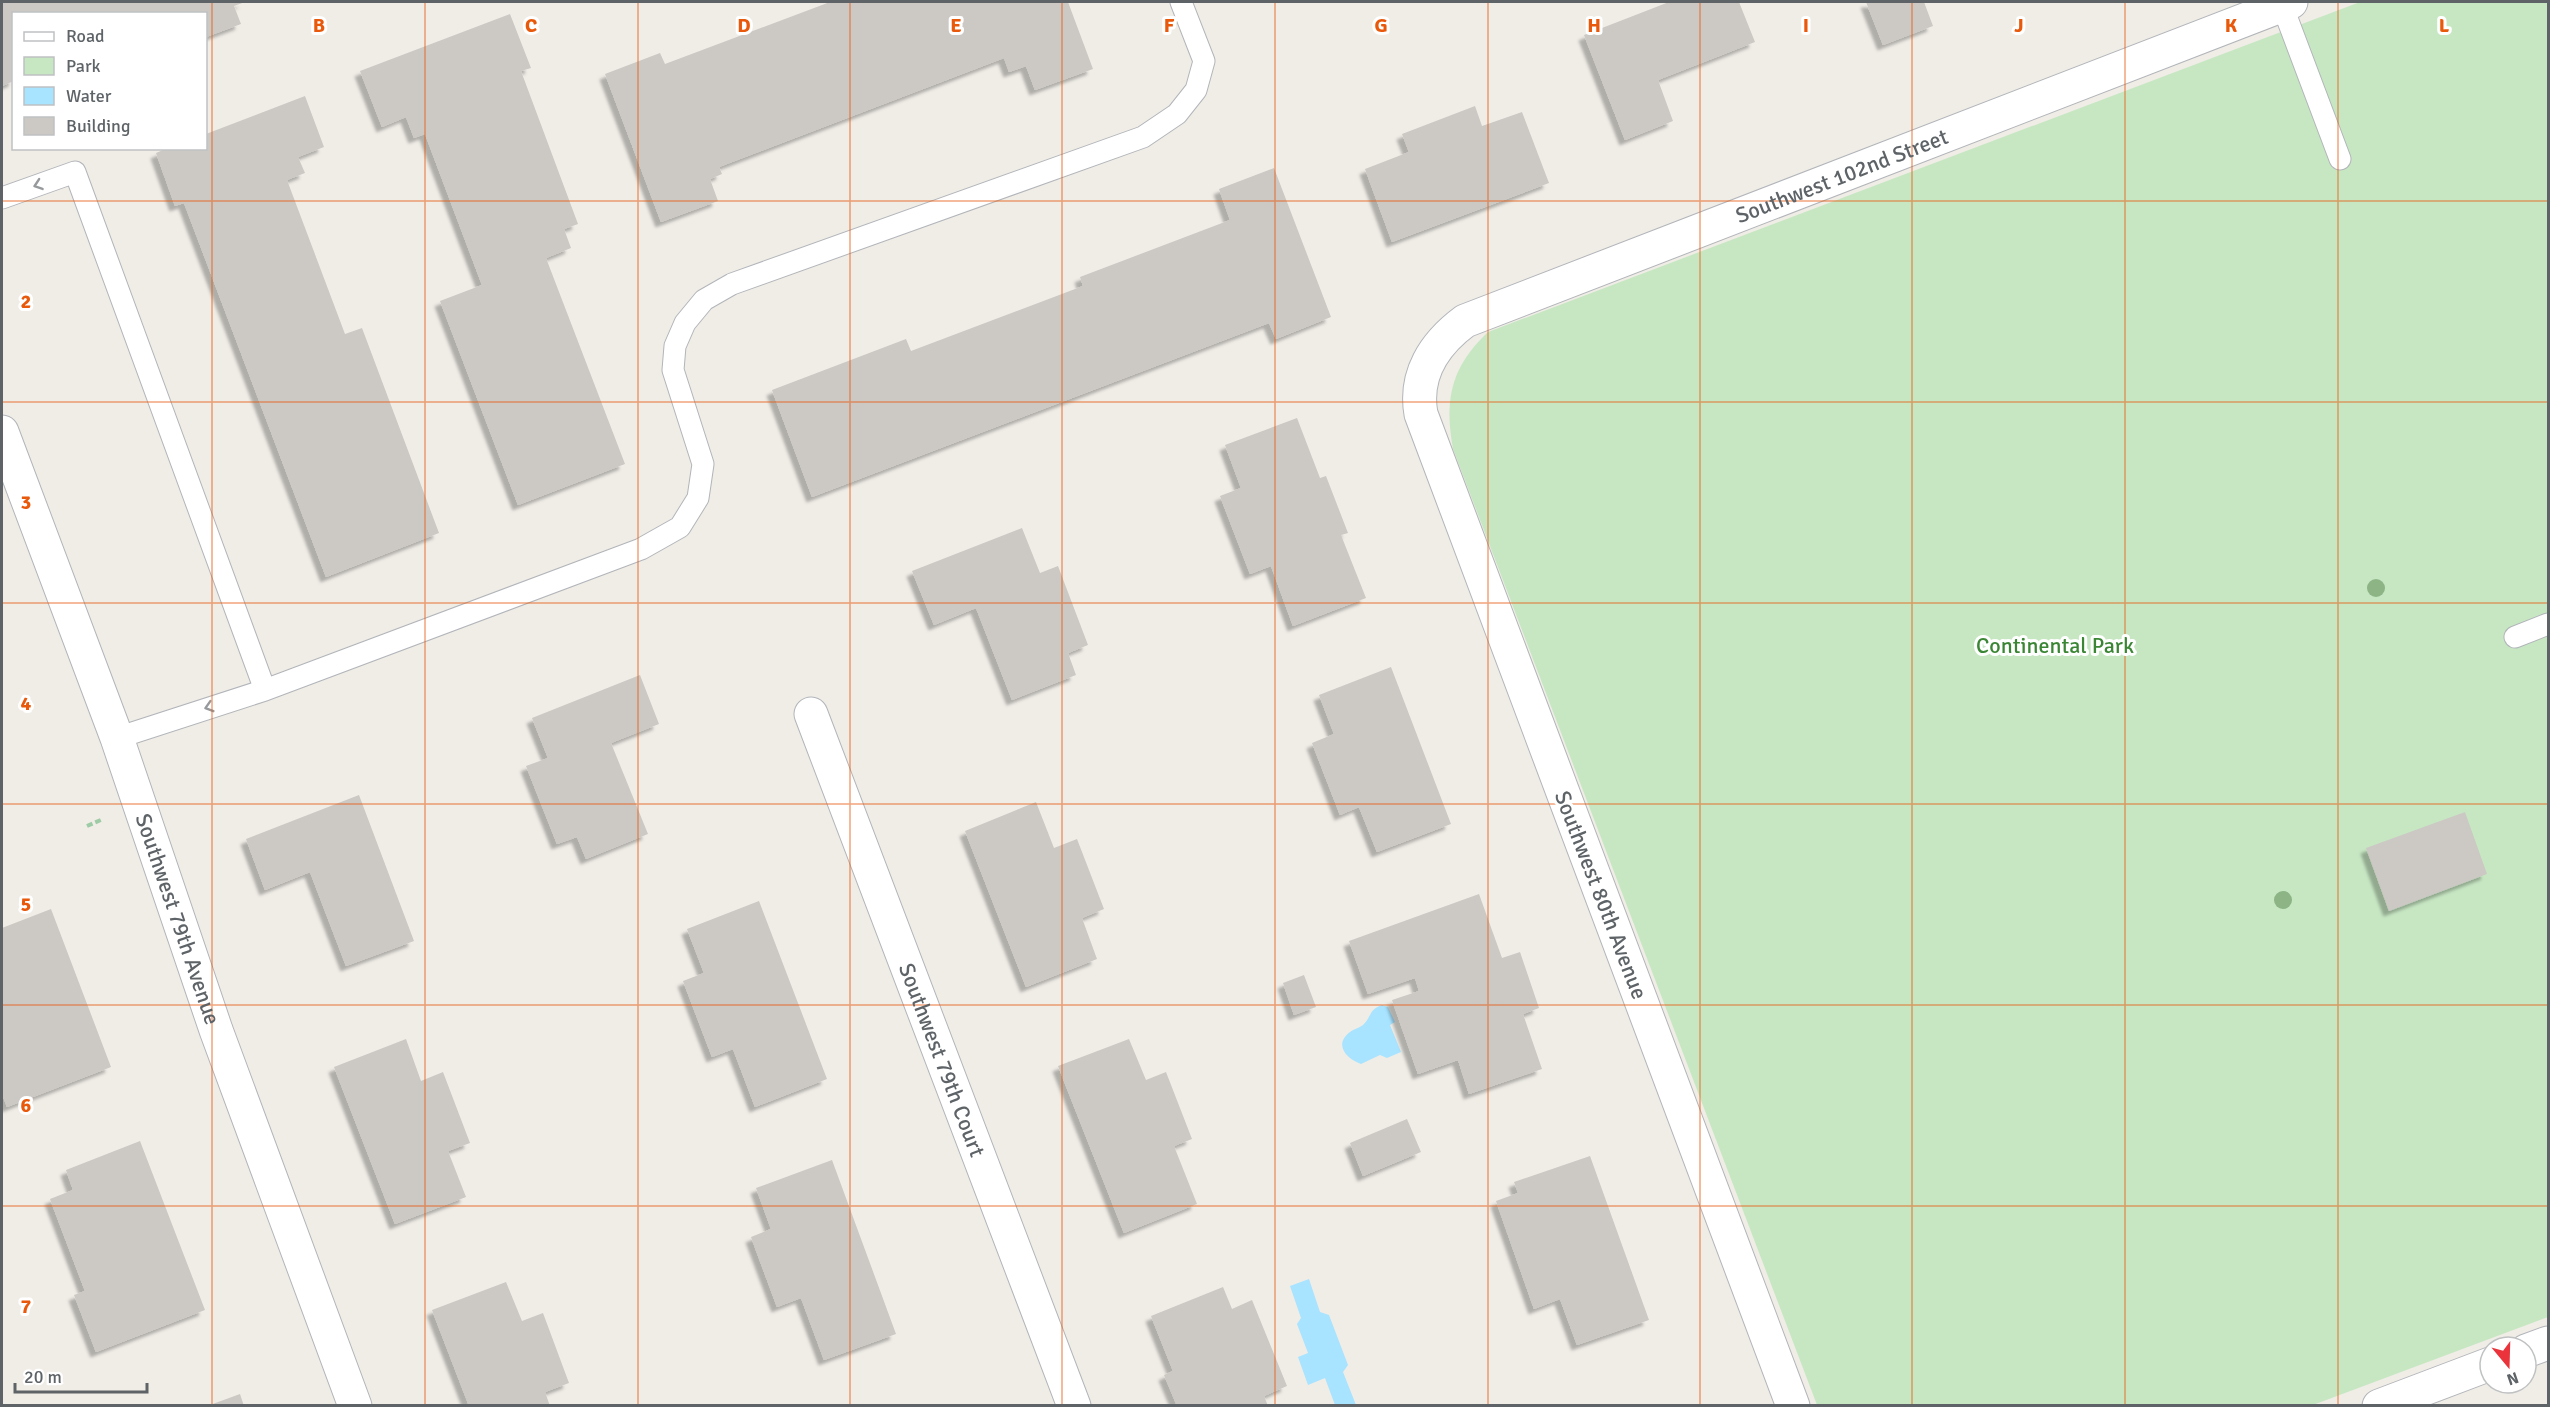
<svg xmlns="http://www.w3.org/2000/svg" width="2550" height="1407" viewBox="0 0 2550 1407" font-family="Signika,sans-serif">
<defs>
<filter id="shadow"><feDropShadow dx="-5.5" dy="5.5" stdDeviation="1.5" flood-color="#0004"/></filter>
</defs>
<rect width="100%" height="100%" fill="#f0ede7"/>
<!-- green -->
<path fill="#c7e7c3" d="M2360,2H2548V1317L2313,1405H1817L1453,449C1444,399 1451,367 1488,332Z"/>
<!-- water -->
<path fill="#a8e3ff" d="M1382,1005L1388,1007L1395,1022L1390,1025L1401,1052L1387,1058L1380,1055L1361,1064C1347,1059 1333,1045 1350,1032C1354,1029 1359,1028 1363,1025C1371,1018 1369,1009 1382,1005Z
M1309,1279L1320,1312L1329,1315L1348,1365L1343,1372L1356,1405H1335L1325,1378L1308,1385L1298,1357L1308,1353L1297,1324L1301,1318L1290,1286Z"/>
<!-- building -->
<path fill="#ccc8c4" filter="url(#shadow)" d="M2,2H245L234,6L241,24L206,37V14H14V81L2,86Z
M830,2H1068L1093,69L1035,90L1026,66L1009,72L1004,58L719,167L722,174L710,179L718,201L661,222L605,74L660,53L665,64Z
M1669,2H1739L1755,42L1658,80L1673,121L1625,140L1584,35Z
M1866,2H1924L1933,26L1883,45Z
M510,14L531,68L521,71L578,224L564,229L571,248L546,258L625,464L518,505L440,301L482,285L425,134L414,138L406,117L382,127L360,71Z
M305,96L324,147L298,157L305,173L287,180L345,334L362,328L439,533L326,577L184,203L175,206L156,153L168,148H206V134Z
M1475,106L1482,126L1522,112L1549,183L1392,242L1365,169L1409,152L1402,134Z
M1274,168L1331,317L1276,339L1269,323L812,497L772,390L906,339L911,351L1083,286L1080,277L1230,220L1219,189Z
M1297,418L1320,478L1326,476L1348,533L1341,535L1366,598L1293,626L1271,566L1250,574L1220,496L1241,488L1225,445Z
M1022,528L1040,573L1058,566L1088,645L1068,653L1076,675L1012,700L976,608L934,625L912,571Z
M1391,667L1451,824L1377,852L1359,807L1340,815L1312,743L1334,734L1319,695Z
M640,675L659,724L611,743L648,834L586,859L577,837L557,844L526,766L548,758L532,718Z
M359,795L414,941L346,966L310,872L265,890L246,839Z
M1036,802L1054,848L1077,839L1104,909L1082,918L1097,959L1026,987L965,831Z
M2465,812L2487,874L2389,911L2366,848Z
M1479,894L1502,958L1520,952L1539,1008L1523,1014L1542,1069L1469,1094L1458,1060L1418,1074L1392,1000L1419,991L1415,978L1368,994L1349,941Z
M759,901L827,1079L755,1107L733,1049L712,1057L683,981L704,973L687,929Z
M51,909L111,1067L7,1107L2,1094V928Z
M1304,975L1316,1007L1294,1015L1283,983Z
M406,1039L421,1081L443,1072L470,1143L448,1151L466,1197L395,1224L334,1067Z
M1129,1039L1146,1080L1166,1072L1192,1139L1174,1146L1197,1204L1124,1233L1058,1066Z
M1407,1119L1421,1152L1363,1176L1350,1143Z
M140,1141L205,1310L96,1352L74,1295L85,1291L50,1199L73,1190L66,1170Z
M1590,1156L1649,1320L1577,1345L1560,1299L1534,1309L1496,1201L1518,1193L1514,1182Z
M832,1160L896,1334L824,1360L801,1298L777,1307L751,1237L771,1229L756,1188Z
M506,1282L522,1321L543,1313L569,1383L545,1392L550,1406H469L432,1310Z
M1223,1287L1232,1309L1252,1300L1287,1386L1264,1396L1268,1406H1177L1164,1375L1173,1371L1151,1316Z
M240,1394L244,1406H210V1405Z"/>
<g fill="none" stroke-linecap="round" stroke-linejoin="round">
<defs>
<path id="service" d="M2282,5L2340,159
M2,198L75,172L265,690L641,549L680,527L698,498L703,464L673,370L675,346L685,323L704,300L732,284L1143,137L1177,114L1196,90L1204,61L1181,2
M2515,637L2548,624
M117,738L265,690"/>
<g id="minor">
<path id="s1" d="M811,714L1074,1406"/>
<path id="s2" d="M1793,1406L1421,414C1414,375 1434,344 1465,321L2291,2"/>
</g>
<g id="tertiary">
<path id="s3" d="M2,432L117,738L216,1030L355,1406"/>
<path d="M2526,1351L2548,1343"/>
<path d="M2379,1406L2490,1364"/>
</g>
</defs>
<!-- service casing -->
<use href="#service" stroke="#b2b5b9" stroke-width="23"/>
<!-- minor casing -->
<use href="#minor" stroke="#b2b5b9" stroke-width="35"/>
<!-- tertiary casing -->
<use href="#tertiary" stroke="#b2b5b9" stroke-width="35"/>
<!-- path -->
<path stroke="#9dcba5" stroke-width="4" stroke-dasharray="6 3" stroke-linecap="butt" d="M87,826L103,819"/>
<!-- service -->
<use href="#service" stroke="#fff" stroke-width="21"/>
<!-- minor -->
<use href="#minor" stroke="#fff" stroke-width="33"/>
<!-- tertiary -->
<use href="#tertiary" stroke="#fff" stroke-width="33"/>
</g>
<!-- trees -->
<g fill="#8cb485">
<circle cx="2376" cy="588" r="9"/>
<circle cx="2283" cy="900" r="9"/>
</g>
<!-- one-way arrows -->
<defs><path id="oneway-chevron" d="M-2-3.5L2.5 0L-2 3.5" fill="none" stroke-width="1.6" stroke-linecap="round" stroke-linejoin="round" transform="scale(1.5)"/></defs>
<g stroke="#969a9c">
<use href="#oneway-chevron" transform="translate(38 185) rotate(161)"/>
<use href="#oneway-chevron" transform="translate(209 707) rotate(163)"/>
</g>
<!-- grid -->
<path fill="none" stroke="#e8590c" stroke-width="1.5" stroke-opacity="0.55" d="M212,2V1406M425,2V1406M638,2V1406M850,2V1406M1062,2V1406M1275,2V1406M1488,2V1406M1700,2V1406M1912,2V1406M2125,2V1406M2338,2V1406M2,201H2548M2,402H2548M2,603H2548M2,804H2548M2,1005H2548M2,1206H2548"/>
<g text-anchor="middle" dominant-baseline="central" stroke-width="6" stroke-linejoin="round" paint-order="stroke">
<!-- street labels -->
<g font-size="22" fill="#5e6367" stroke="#fff">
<text stroke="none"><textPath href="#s2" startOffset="1572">Southwest 102nd Street</textPath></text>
<text transform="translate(1601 895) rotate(69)">Southwest 80th Avenue</text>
<text stroke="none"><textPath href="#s3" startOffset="518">Southwest 79th Avenue</textPath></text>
<text stroke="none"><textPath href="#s1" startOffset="370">Southwest 79th Court</textPath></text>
</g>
<!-- park labels -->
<g font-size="22" fill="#3b8635" stroke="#fff">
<text x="2055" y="645">Continental Park</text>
</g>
</g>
<g font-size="20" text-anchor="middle" font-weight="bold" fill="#e8590c" stroke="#fff" stroke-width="6" stroke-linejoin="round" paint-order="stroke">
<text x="319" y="32">B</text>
<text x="531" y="32">C</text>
<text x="744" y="32">D</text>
<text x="956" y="32">E</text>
<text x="1169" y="32">F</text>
<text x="1381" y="32">G</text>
<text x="1594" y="32">H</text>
<text x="1806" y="32">I</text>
<text x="2019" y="32">J</text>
<text x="2231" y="32">K</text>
<text x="2444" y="32">L</text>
<text x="26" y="308">2</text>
<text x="26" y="509">3</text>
<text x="26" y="710">4</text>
<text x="26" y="911">5</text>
<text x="26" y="1112">6</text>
<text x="26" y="1313">7</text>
</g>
<!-- border -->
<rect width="2550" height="1407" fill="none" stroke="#5e6367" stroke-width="6"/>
<!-- legend -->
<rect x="12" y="12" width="195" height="138" fill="#ffffff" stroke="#bfc1c2" stroke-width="1.5"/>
<rect x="24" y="32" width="30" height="9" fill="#ffffff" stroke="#bfc1c2" stroke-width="1.5"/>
<text x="66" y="42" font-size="18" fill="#5e6367">Road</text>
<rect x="24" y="57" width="30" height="18" fill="#c7e7c3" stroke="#bfc1c2" stroke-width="1.5"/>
<text x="66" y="72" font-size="18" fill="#5e6367">Park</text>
<rect x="24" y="87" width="30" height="18" fill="#a8e3ff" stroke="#bfc1c2" stroke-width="1.5"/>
<text x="66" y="102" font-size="18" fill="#5e6367">Water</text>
<rect x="24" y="117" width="30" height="18" fill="#ccc8c4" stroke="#bfc1c2" stroke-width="1.5"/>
<text x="66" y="132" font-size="18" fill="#5e6367">Building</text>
<!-- north arrow -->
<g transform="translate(2508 1365) rotate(161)"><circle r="28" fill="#ffffff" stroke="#bfc1c2" stroke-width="1.5"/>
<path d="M0-4.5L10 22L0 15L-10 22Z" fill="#ea333a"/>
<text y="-9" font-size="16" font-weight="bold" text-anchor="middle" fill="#5e6367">N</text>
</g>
<!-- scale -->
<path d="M15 1383v9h132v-9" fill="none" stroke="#5e6367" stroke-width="3"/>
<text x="24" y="1383" font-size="18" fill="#5e6367" stroke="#ffffff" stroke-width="4.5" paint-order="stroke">20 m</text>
</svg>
